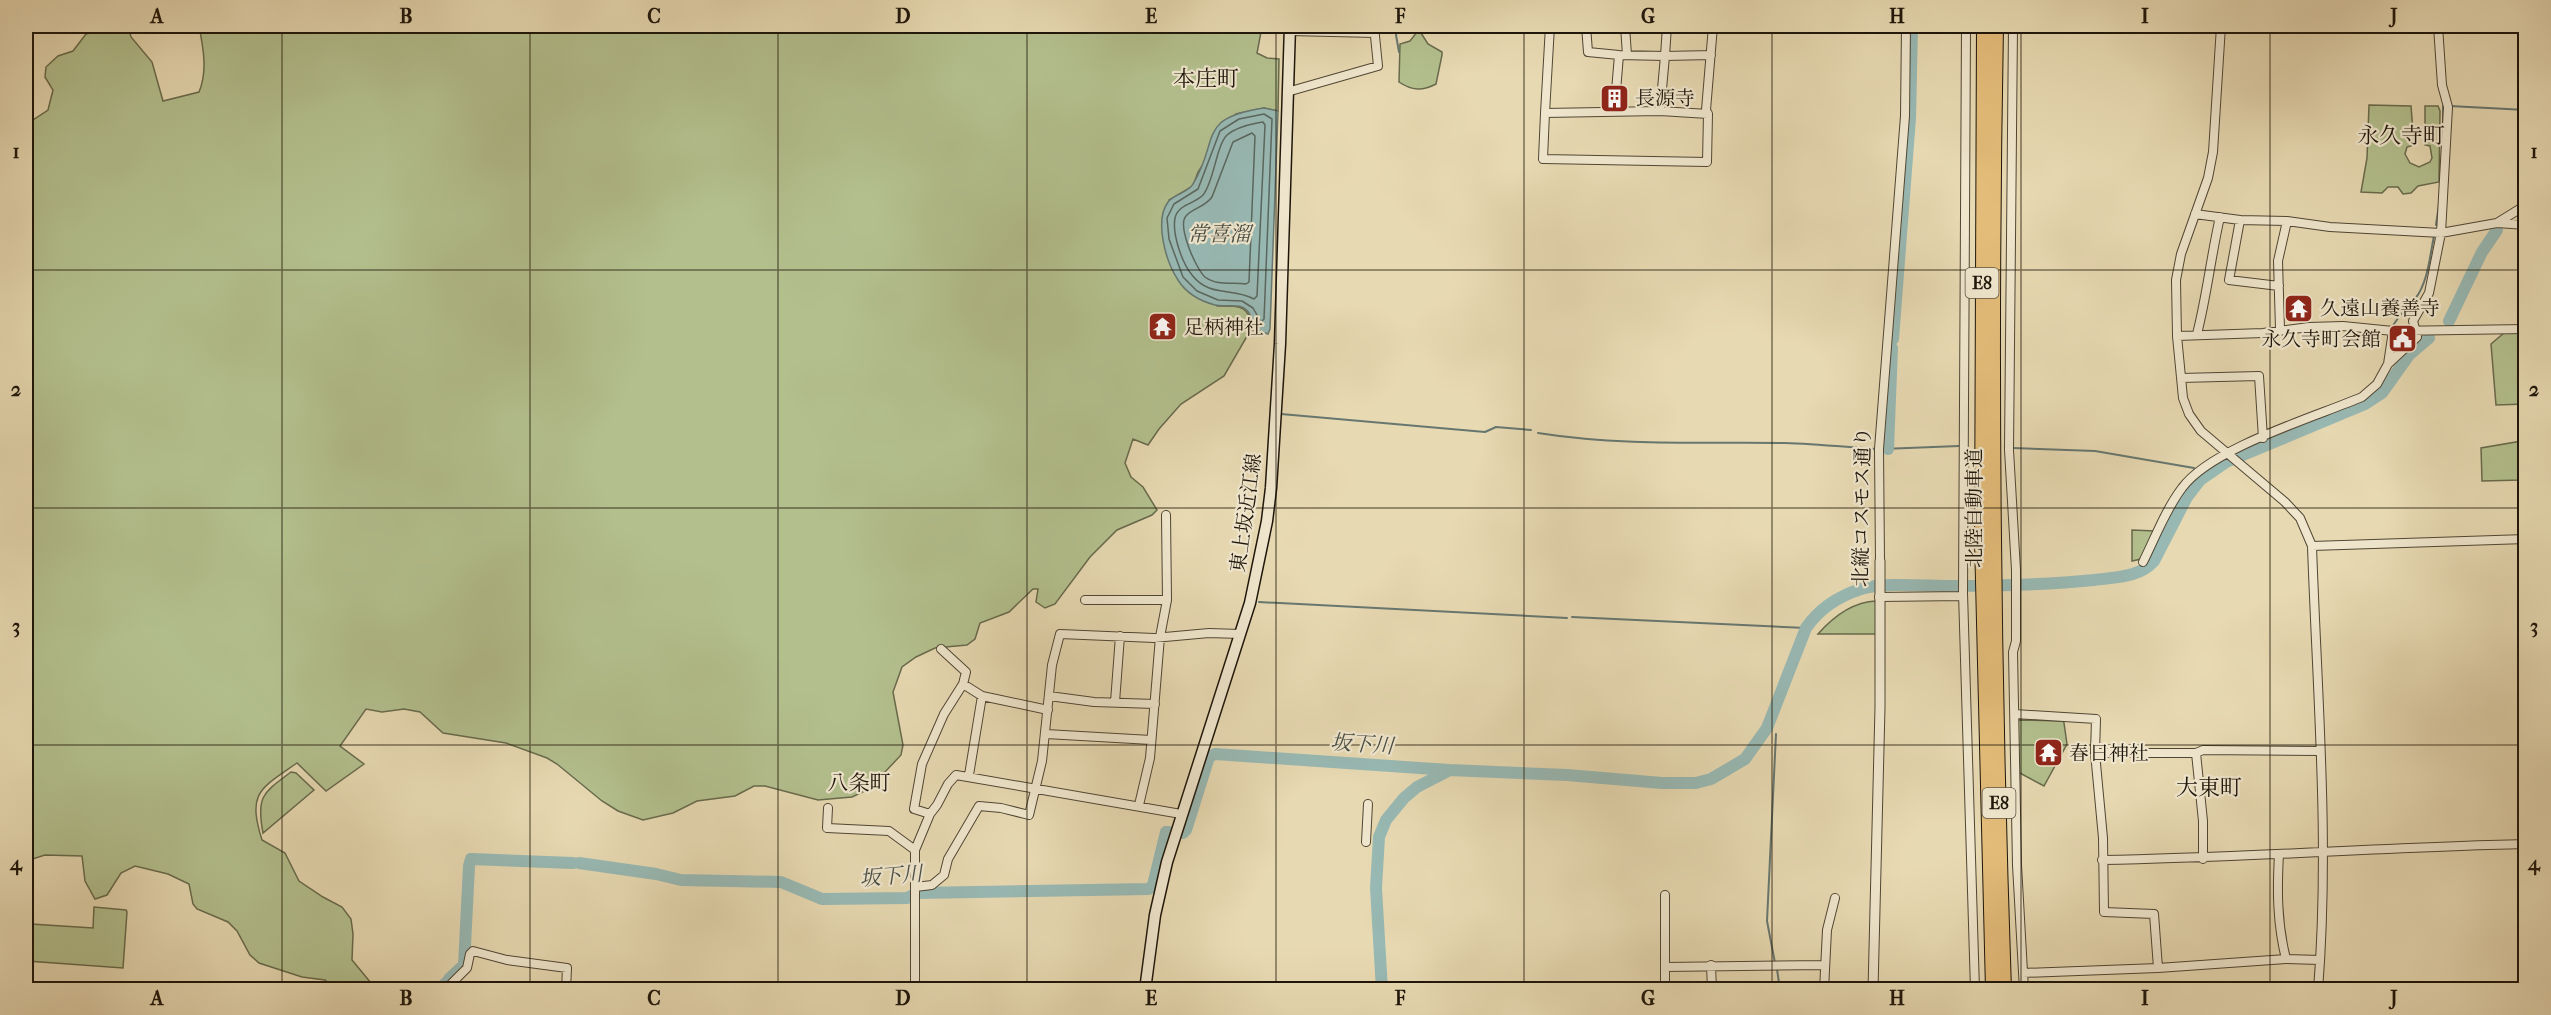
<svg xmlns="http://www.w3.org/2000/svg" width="2551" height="1015" viewBox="0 0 2551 1015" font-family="'IM FELL French Canon','Noto Serif JP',serif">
<rect width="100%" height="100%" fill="#e7d9b2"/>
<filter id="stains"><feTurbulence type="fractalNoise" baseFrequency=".00333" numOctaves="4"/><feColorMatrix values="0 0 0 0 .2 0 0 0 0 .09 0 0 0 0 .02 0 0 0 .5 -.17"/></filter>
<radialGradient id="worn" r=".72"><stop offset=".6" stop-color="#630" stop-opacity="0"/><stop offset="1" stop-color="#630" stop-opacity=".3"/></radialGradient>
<!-- green -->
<path fill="#b3c08e" stroke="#686a4c" stroke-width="1.5" d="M110,26H128L131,37L152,62L163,101L199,92C208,71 203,47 199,26H1243L1261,32L1257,53L1267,58L1279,59L1278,111L1264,108L1236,114L1198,172L1193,186L1169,200L1217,306C1243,306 1246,305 1256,330L1250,331L1224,376L1181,404L1159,429L1148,445L1133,439L1125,463L1131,477L1143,487L1157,510L1152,515L1117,530L1090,557L1055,604L1045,608L1036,602L1038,589H1033L1009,612L980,623L975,639L967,645L935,648L916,657L902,667L893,692L903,745L901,755L869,789L852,797L818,800L765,786H754L735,796L697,801L673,813L643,820L618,811L602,801L557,764L547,758L506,743L443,733L420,712L404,709L382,712L366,709L340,746L364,764L326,791L297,763C260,789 247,792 262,840L285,853L299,881L323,897L342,907L351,919L353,934L352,960L376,989H335L325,980L302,977L259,963L250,955L237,931L228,922L197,909L193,904L189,884L168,874L135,866L121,873L107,895L95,899L85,881L82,856L45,855L26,861V134L30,122L48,110L53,90L45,77L46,67L58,56L73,51L86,34L106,29Z
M1417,32L1421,33L1428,44L1442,52V55L1436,84C1423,91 1412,91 1399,82L1400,44L1410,41Z
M2369,105L2411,106L2414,145L2407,147L2405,154L2410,163L2419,167L2430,162L2432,158L2430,146L2425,145V106H2438L2440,111L2439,182L2418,186L2411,193L2403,194L2398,187H2388L2382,193L2361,192L2367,158Z
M2525,332V404L2496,405L2491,344L2504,333Z
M2522,441L2521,480L2482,481L2481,448Z
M2132,530L2155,531L2141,559L2132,561Z
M1876,601V634H1818C1833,617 1852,602 1876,601Z
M2017,720L2063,721L2064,723L2067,744L2044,786L2018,772Z
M291,772L296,773L314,790L263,833C256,796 263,793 291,772Z
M26,884L32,900L31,924L93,928L94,907L126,910L127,912L123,968L27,961Z"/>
<!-- water -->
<path fill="#98b9b4" stroke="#677770" stroke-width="1.5" d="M1264,108L1278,111L1270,329L1268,334L1256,330C1254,325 1252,318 1249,313C1241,301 1226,308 1215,305C1200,301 1186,293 1178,280C1166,262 1154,221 1168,202C1174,194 1188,193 1193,184C1220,140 1196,118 1264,108Z"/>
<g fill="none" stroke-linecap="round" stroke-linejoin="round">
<!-- shore -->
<path stroke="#5a675f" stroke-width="1.5" d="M1264,114L1272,119L1264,319L1261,322L1253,308L1242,301L1218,300L1197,291L1183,277L1169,239L1167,218L1174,204L1198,189L1220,131L1239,119Z
M1257,123L1263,122L1265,125L1257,296L1254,299C1232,287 1210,298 1192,275C1182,263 1172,234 1175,218C1178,204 1195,204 1203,195C1214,182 1216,146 1227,135C1235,128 1247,125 1257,123Z
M1252,133L1255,136L1249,282L1246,284C1232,282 1217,286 1205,277C1196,269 1177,226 1186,216C1193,208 1205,207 1212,197L1233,142Z"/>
<!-- stream -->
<path stroke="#677770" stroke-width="2" d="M1399,52L1396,35L1399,26
M2450,106L2526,110
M2443,134V106H2445
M2436,225L2439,205
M2392,328C2397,316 2407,310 2415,299C2428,283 2430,255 2434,236
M1281,414L1485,432L1496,427L1531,430
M1538,433C1620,446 1702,442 1785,443C1815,444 1846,447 1876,449
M2013,448L2095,451L2194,468
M1882,449L1959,446
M1259,602L1567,618
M1572,617L1806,628
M1767,728L1769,730
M1775,963L1767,921L1776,734
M1777,969L1780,990"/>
<!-- river -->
<path stroke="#98b9b4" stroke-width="12" d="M2449,321L2482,252L2497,230
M1893,339L1910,118L1912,26
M1888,449L1892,348
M1767,728L1806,628C1819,609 1839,596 1861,589C1882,582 1925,586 1948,586C1997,586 2046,585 2094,580C2115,577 2139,578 2154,561L2187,497L2200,480L2226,462L2365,404L2382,393L2409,355L2429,338
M1183,833L1186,830L1209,757L1215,754L1449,770L1567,775L1662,783H1696L1711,779L1745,759L1767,728
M579,863L656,874L681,880L781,882L822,899L907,898L918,893L1149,889L1153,885L1166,832H1169
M449,979L464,965L469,866L471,859L573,863
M438,990L447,982
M1382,990L1376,888L1379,837L1386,820L1404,798L1417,787L1448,771"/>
<defs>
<path id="minor" d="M1586,26L1588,52L1619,55L1665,56L1660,111
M1625,26L1627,55
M1667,26L1665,56L1711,55
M1966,26L1963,593L1975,990
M2013,26L2009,450L2016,570V641L2013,652L2017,865L2024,990
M2221,26L2213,152L2208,178L2181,254L2176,280L2177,336L2183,398L2189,414L2201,431L2285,502L2300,518L2312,546C2317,693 2330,842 2318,990
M1290,31L1375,33
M1616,91L1619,55
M1287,92L1378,66L1374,26
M1545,113L1550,26
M1708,114L1660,111L1545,113L1543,159L1707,162L1708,114L1706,110L1713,26
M2195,214L2240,220L2287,221
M2240,220L2229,280L2279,286
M2497,223L2526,205
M2280,329L2278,261L2287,221L2330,227L2441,233L2497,223L2526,225
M2197,334C2207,295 2211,256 2220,217
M2177,336L2263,333L2309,327L2343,326L2393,331L2526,329
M2388,364L2393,331
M2181,378L2259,376L2263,438
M2312,546L2526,539
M1880,561L1879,449L1905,116L1906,26
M2143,562C2155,538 2166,509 2182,488C2211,448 2315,417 2362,397L2377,384L2388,364L2417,337L2413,321L2429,293L2441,233L2448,107L2442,85L2438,26
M1879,597L1963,596
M1085,600H1167
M963,684L982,696L1048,710
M1049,696L1094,702L1155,704
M1115,702L1120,636
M2015,714L2096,719L2095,753H2196L2203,750L2320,751
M1046,734L1151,740
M2095,753L2103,838L2104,912L2154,914L2158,968
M2196,753L2203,821V859
M969,775L982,696
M1139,805L1150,758L1160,637L1167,600L1166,515
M828,808L827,828L889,831L915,850
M930,814L914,809L922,764L944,714L963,684L966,672L941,649
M1366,842L1368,804
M2279,854C2277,890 2277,923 2286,959
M2102,860C2243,858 2384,847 2526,844
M915,887L932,885L944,875L948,859L979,806L1001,808L1029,815L1042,761L1052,665L1060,634L1154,638L1209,633L1240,634
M1665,895V990
M1711,965L1712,990
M1665,967L1825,965
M2023,973L2158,968L2286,959L2320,960
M456,990L451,984L467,968L470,954L473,951L507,960L567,968L566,990
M915,990V850L930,814L937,805L948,784L956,775L1181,814
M1824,990L1827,930L1835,898"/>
<path id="tertiary" d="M1873,990L1880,707V561"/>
<path id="secondary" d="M26,26H64
M1145,990L1155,915L1167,862L1250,603L1267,521L1271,488L1280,344L1290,26"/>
<path id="motorway" d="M1984,26L1982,540L1993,990
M1996,26C1990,347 1993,668 2004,990"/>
</defs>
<!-- minor casing -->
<use href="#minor" stroke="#504634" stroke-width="10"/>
<!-- tertiary casing -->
<use href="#tertiary" stroke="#504634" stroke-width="11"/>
<!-- secondary casing -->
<use href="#secondary" stroke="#1d150a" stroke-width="13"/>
<!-- motorway casing -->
<use href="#motorway" stroke="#1d150a" stroke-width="16"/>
<!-- minor -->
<use href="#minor" stroke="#efe6cd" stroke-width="8"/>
<!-- tertiary -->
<use href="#tertiary" stroke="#efe6cd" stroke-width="9"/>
<!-- secondary -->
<use href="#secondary" stroke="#efe6cd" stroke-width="10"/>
<!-- motorway -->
<use href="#motorway" stroke="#e4bc79" stroke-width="14"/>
</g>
<!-- grid -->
<path fill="none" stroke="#1d150a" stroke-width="1.5" stroke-opacity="0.55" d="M282,26V990M530,26V990M778,26V990M1027,26V990M1276,26V990M1524,26V990M1772,26V990M2021,26V990M2270,26V990M26,270H2526M26,508H2526M26,745H2526"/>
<!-- icons -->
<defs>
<symbol id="building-square" viewBox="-11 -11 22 22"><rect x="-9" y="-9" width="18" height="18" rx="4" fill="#8f2418" stroke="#efe6cd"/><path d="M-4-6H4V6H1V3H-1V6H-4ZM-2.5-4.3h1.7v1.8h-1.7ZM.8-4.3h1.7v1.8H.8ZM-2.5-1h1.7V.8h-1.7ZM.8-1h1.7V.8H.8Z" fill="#fff"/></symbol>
<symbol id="temple-square" viewBox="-11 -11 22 22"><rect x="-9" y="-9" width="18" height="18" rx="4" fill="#8f2418" stroke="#efe6cd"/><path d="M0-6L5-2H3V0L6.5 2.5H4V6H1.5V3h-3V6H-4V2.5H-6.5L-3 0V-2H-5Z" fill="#fff"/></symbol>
<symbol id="civic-square" viewBox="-11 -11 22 22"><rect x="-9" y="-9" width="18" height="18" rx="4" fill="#8f2418" stroke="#efe6cd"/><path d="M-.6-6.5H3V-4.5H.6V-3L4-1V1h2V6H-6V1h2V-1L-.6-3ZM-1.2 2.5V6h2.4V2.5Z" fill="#fff"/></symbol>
</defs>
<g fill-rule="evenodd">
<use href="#building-square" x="1598" y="82" width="33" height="33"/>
<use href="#temple-square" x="2282" y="292" width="33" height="33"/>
<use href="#temple-square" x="1146" y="310" width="33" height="33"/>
<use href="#civic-square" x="2386" y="322" width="33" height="33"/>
<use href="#temple-square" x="2032" y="736" width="33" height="33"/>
</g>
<g text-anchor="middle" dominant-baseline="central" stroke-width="4.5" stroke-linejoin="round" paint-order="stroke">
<!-- shield labels -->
<g fill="#efe6cd" stroke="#5c5444" stroke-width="1.5">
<rect x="1965.5" y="268" width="33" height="30" rx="4.5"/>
<rect x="1982.5" y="788" width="33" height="30" rx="4.5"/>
</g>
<g font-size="18" font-weight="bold" fill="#1d150a">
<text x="1982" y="283">E8</text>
<text x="1999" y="803">E8</text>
</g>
<!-- poi labels -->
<g font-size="20" fill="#1d150a" stroke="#efe6cd" text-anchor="start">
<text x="1635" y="98">長源寺</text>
<text x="2320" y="308">久遠山養善寺</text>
<text x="1184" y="327">足柄神社</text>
<text x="2381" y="339" text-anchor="end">永久寺町会館</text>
<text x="2069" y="753">春日神社</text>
</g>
<!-- street labels -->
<g font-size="20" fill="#1d150a" stroke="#efe6cd">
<text transform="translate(1862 507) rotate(-89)">北縦コスモス通り</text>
<text transform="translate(1974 508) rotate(-90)">北陸自動車道</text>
<text transform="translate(1246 513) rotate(-82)">東上坂近江線</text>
</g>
<!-- water labels -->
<g font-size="21" font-style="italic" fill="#484e46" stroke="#efe6cd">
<text x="1219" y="234">常喜溜</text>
<text transform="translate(1362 744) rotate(4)">坂下川</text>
<text transform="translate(891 876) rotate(-5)">坂下川</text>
</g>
<!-- neighbourhood labels -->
<g font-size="21" fill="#1d150a" stroke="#efe6cd">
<text x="859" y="783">八条町</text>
</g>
<!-- quarter labels -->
<g font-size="22" fill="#1d150a" stroke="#efe6cd">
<text x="1206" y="79">本庄町</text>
<text x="2401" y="136">永久寺町</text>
<text x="2209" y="788">大東町</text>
</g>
</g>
<!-- margin -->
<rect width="2551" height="1015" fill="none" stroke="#e7d9b2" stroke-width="66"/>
<rect x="33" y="33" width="2485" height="949" fill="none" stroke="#1d150a" stroke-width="2"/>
<g font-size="20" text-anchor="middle" font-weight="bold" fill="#1d150a">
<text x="157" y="23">A</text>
<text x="406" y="23">B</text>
<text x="654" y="23">C</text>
<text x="903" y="23">D</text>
<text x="1151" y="23">E</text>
<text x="1400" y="23">F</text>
<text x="1648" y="23">G</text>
<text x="1897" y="23">H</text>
<text x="2145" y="23">I</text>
<text x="2394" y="23">J</text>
<text x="16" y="158">1</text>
<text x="2534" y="158">1</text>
<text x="16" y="396">2</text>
<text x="2534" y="396">2</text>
<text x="16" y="633">3</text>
<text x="2534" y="633">3</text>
<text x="16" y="870">4</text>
<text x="2534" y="870">4</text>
<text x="157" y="1005">A</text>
<text x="406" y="1005">B</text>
<text x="654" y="1005">C</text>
<text x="903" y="1005">D</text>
<text x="1151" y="1005">E</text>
<text x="1400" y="1005">F</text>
<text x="1648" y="1005">G</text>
<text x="1897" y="1005">H</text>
<text x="2145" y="1005">I</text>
<text x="2394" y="1005">J</text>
</g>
<rect width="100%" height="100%" filter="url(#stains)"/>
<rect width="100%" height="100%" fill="url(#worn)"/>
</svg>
